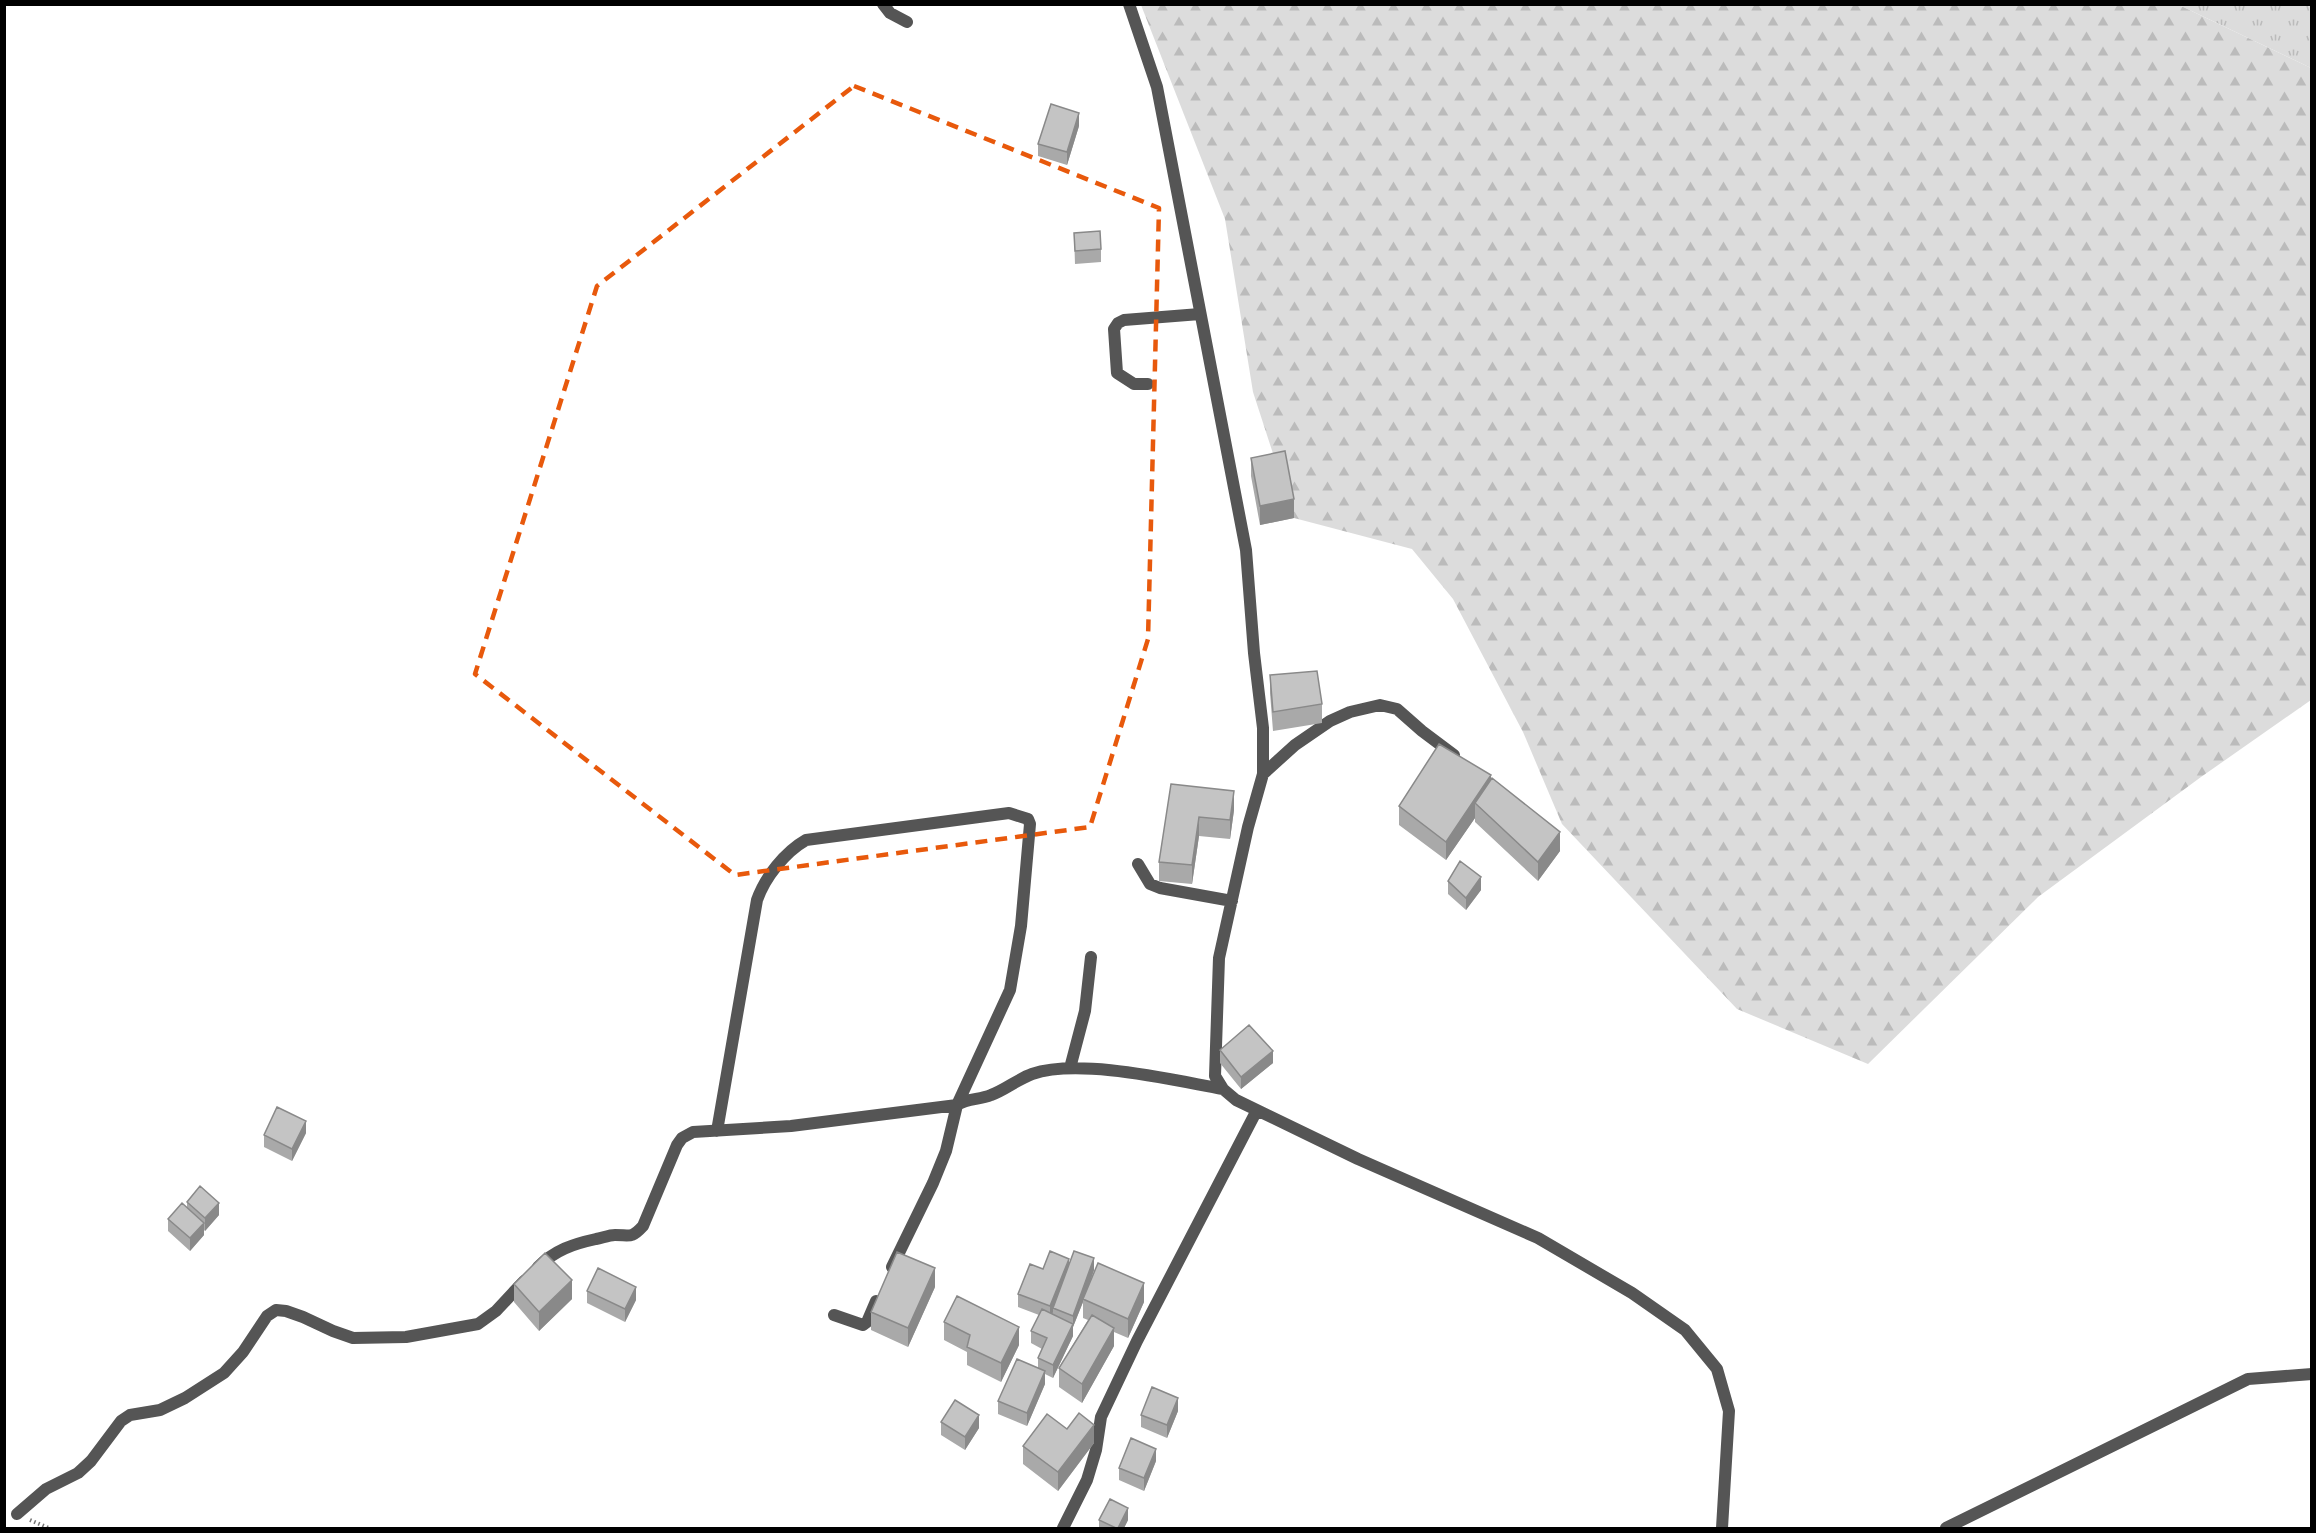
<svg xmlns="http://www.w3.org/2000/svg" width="2316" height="1533" viewBox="0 0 2316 1533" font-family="'Fira Sans',sans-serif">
<defs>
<pattern id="grass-tufts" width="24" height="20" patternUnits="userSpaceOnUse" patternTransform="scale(1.5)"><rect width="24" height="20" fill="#dcdcdc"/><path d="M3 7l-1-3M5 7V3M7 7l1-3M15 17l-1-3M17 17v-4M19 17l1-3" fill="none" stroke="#bbb"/></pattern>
<pattern id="forest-firs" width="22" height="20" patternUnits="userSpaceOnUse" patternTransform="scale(1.5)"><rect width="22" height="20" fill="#dcdcdc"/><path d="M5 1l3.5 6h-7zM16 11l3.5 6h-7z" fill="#bbb"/></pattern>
</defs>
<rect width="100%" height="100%" fill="#fff"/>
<!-- grass -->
<path fill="url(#grass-tufts)" d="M2179,5H2311V68Z"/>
<!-- forest -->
<path fill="url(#forest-firs)" d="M1141,5H2179L2311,68V700L2201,777L2038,897L1868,1064L1737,1009L1562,824L1523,732L1453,599L1412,549L1294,518L1253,392L1225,219Z"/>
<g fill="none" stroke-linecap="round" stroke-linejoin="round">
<!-- path -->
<path stroke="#777" stroke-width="4" stroke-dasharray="1.5 3" stroke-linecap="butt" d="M30,1520L49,1528"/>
<!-- street -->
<path stroke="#555" stroke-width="12" d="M883,4L890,13L907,22
M1129,4L1157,87L1246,550L1254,653L1263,728V774L1248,827L1219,958L1215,1076L1223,1089L1236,1100L1358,1159L1538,1238L1632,1293L1685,1330L1717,1369L1729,1411L1722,1528
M1148,384H1134L1117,373L1114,329L1118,323L1124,320L1200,314
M1263,774L1295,745L1330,721L1350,712L1380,705L1397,709L1422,731L1454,755
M1138,864L1150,884L1160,888L1232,901
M1070,1068L1085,1011L1091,957
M717,1131L757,900C765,877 785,852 806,840L1009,813L1028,819L1030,824L1021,926L1010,990L957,1105L946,1151L933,1183L892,1267
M538,1267C555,1250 573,1244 596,1239C602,1238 609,1235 615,1235C630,1235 631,1239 643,1226L677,1145L682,1138L693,1132L791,1126L957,1105C968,1098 979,1100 991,1095C1005,1090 1018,1079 1032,1074C1080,1058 1172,1080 1223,1089
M834,1315L863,1325L867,1322L876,1301
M17,1514L46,1489L78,1473L91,1461L121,1421L130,1415L160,1410L185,1398L224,1373L243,1352L267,1316L276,1310L286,1311L303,1317L333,1331L353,1338L406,1337L478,1324L496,1311L524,1281
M1063,1528L1087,1480L1096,1450L1101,1417L1137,1341L1257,1110
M1946,1528L2248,1379L2312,1374"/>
</g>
<!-- wall -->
<path fill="#a9a9a9" d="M1079,126L1067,165L1038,156V144Z
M1074,233L1101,249V262L1075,264Z
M1251,458L1294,518L1260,525L1251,476Z
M1270,675L1322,704V723L1273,731L1270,693Z
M1491,779L1560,851L1538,881L1475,822V818L1446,860L1399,825V806Z
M1171,784L1234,810L1230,839L1199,836L1192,884L1159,881V862Z
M1448,881L1481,890L1466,910L1448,894Z
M1220,1050L1273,1063L1241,1089L1220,1063Z
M306,1133L292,1161L264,1147V1135Z
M187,1202L219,1215L205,1231L204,1230V1235L190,1251L168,1231V1219L187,1207Z
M1069,1266L1094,1270L1089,1286L1144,1302L1128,1338L1114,1332V1346L1082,1403L1059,1387V1368L1088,1320L1083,1318V1302L1073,1327V1336L1053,1378L1045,1374V1384L1027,1426L998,1414V1401L1038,1368V1358L1042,1349L1031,1343V1331L1039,1315L1018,1307V1294L1043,1269Z
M514,1284L572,1299L539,1331L514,1302Z
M935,1287L908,1347L871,1330V1312Z
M587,1291L636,1300L625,1322L587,1303Z
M944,1322L1019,1345L1001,1382L967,1365V1352L944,1340Z
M1178,1411L1167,1438L1141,1427V1415Z
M941,1422L979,1428L965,1450L941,1435Z
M1067,1429L1094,1443L1058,1491L1023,1464V1446Z
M1156,1461L1144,1491L1119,1480V1468Z
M1099,1520H1128L1124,1528H1099Z"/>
<!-- shaded-wall -->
<path fill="#898989" d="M1079,113V126L1067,165V152Z
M1294,499V518L1260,525V506Z
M1491,775V794L1475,803V818L1446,860V842Z
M1234,791V810L1230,839V820Z
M1199,817V836L1192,884V865Z
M1560,832V851L1538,881V862Z
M1481,877V890L1466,910V898Z
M1273,1051V1063L1241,1089V1077Z
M306,1121V1133L292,1161V1149Z
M219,1203V1215L205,1231V1218Z
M204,1223V1235L190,1251V1238Z
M1094,1258V1270L1084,1299H1083V1302L1073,1327V1336L1053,1378V1365L1073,1325V1316Z
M1069,1259V1271L1053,1308V1312L1050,1319V1306Z
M935,1268V1287L908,1347V1328Z
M572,1280V1299L539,1331V1312Z
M1144,1283V1302L1128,1338V1319Z
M636,1287V1300L625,1322V1309Z
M1019,1327V1345L1001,1382V1363Z
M1114,1328V1346L1082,1403V1384Z
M1045,1371V1384L1027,1426V1413Z
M1178,1398V1411L1167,1438V1425Z
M979,1415V1428L965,1450V1437Z
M1094,1425V1443L1058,1491V1472Z
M1156,1449V1461L1144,1491V1478Z
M1128,1508V1520L1124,1528H1118Z"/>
<!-- building -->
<path fill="#c4c4c4" stroke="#898989" stroke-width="1.5" d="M1051,104L1079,113L1067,152L1038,144Z
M1100,231L1101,249L1075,251L1074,233Z
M1285,451L1294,499L1260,506L1251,458Z
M1317,671L1322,704L1273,712L1270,675Z
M1439,744L1491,775L1446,842L1399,806Z
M1492,778L1560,832L1538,862L1475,803Z
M1171,784L1234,791L1230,820L1199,817L1192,865L1159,862Z
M1460,861L1481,877L1466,898L1448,881Z
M1249,1025L1273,1051L1241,1077L1220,1050Z
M277,1107L306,1121L292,1149L264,1135Z
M200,1186L219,1203L205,1218L187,1202Z
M182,1203L204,1223L190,1238L168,1219Z
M1050,1251L1069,1259L1050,1306L1018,1294L1030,1264L1043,1269Z
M1074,1251L1094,1258L1073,1316L1053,1308Z
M897,1252L935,1268L908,1328L871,1312Z
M545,1253L572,1280L539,1312L514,1284Z
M1098,1263L1144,1283L1128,1319L1083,1299Z
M598,1268L636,1287L625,1309L587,1291Z
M957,1296L1019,1327L1001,1363L967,1347L970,1335L944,1322Z
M1042,1309L1073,1324L1053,1365L1038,1358L1047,1338L1031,1331Z
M1092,1315L1114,1328L1082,1384L1059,1368Z
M1017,1359L1045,1371L1027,1413L998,1401Z
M1152,1387L1178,1398L1167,1425L1141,1415Z
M955,1400L979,1415L965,1437L941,1422Z
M1079,1413L1094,1425L1058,1472L1023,1446L1047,1414L1067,1429Z
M1131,1438L1156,1449L1144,1478L1119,1468Z
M1110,1499L1128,1508L1118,1528H1116L1099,1520Z"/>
<!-- marked area -->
<path fill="none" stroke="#e8590c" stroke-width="4.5" stroke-dasharray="12 8" stroke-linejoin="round" d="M854,86L1159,208L1148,639L1090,827L735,875L475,674L597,286Z"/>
<!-- border -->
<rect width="2316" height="1533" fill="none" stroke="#000000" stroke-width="12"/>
</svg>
